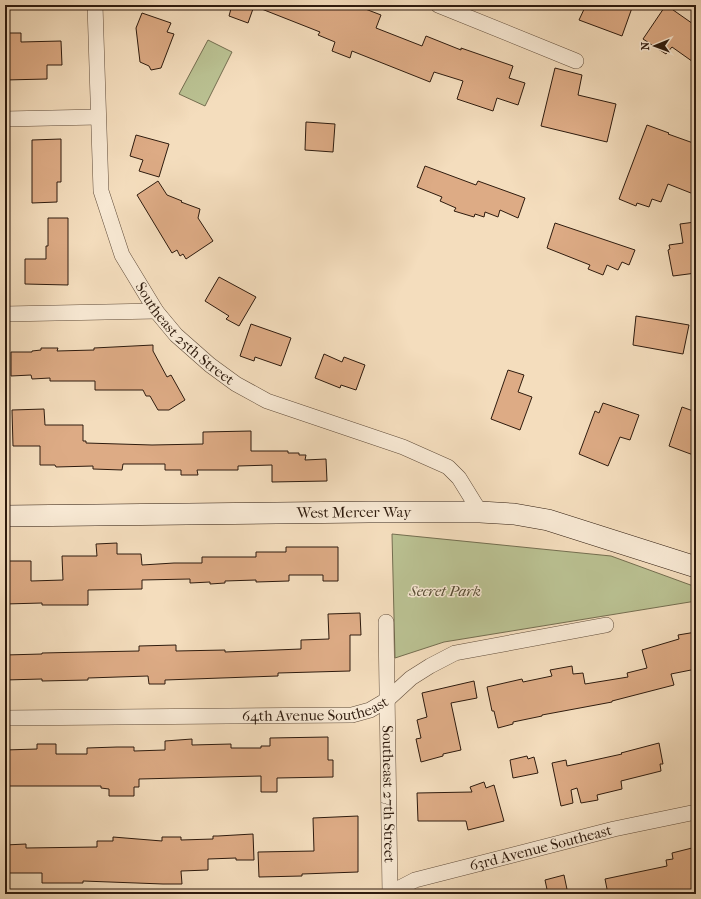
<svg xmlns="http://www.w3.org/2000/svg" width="701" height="899" viewBox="0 0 701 899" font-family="'IM FELL French Canon',serif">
<rect width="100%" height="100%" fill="#f4ddbd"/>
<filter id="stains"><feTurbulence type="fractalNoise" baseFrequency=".005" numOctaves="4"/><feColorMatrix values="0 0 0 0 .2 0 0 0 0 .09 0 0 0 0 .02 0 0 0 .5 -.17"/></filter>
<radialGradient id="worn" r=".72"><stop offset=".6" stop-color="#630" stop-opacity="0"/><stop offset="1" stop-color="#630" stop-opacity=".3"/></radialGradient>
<!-- green -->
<path fill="#bac192" stroke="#746e50" d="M208,40L232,52L205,106L179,94Z
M392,534L611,556L696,587V601L444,642L395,658Z"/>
<!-- building -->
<path fill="#ddab85" stroke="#2e1b0e" d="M232,5H355L381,15L376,28L422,46L426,36L461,50V48L513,66L509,78L525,83L518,105L497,98L493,111L457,99L463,81L434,72L430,82L352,51L350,58L332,51L335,42L318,35L320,32L254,6L248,23L229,16Z
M586,5H633L622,36L579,20Z
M666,5L696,26V64L672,47L666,54L643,39Z
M142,13L171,23L167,32L174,34L161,68L151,70L149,66L140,62L136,28Z
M5,33H21V42L61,41L62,65H47V79L5,80Z
M555,68L582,75L578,95L616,104L607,142L541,126Z
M306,122L335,124L333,152L305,150Z
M647,125L669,133L668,134L696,144V195L668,184L661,202L652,199L649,207L637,203L636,206L619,199Z
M136,135L169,144L159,177L139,171L143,160L130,156Z
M61,139V182H57V202L32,203V140Z
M425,166L476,185L478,181L525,198L518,218L500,210L498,217L485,212L484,217L475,214L474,217L454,211L456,208L440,201L442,197L417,187Z
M158,181L167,195L182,201L181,202L200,209L198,218L213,241L186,259L183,254L180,256L177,250L172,253L137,195Z
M48,218H68V285L25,284V259H46V246H48Z
M695,222L696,230V273L673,276L668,250L670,249L669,245L683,243L680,224Z
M555,223L635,250L629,265L622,262L618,270L607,265L603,275L588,269L590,265L547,248Z
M219,277L256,297L239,326L226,319L229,316L205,301Z
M636,316L689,325L683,354L633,345Z
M251,324L291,338L281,366L255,357L254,361L240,356Z
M153,345V351L167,377L171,375L185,400L169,410H158L150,396H146L143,390H95V381H50V378L32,379L31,375L11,376V352H32V351L41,350V348H58L57,351L94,350V348Z
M324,354L342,362L344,357L365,365L356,390L341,385L340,388L315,378Z
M508,370L524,375L518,392L532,397L520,430L491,419Z
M603,403L639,415L630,440L620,437L608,466L579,454L595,411L599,413Z
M682,407L696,412V456L669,446Z
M44,409L45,425H83V441H86V443L152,445L203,444V432L251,431V451H288V453H299V455H306L305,460L326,459L327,481L272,482V465L238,466V470H197L198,475H181V470H165V464H123L122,470L93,469V466L56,467L55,465H40V446H13L12,410Z
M117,543V554H141L142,565L174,563H202V557H256V552H286V547H338V581H323V575H289V581L256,582V580L225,581V583L210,584V582L190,583V579L142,580V589L88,590V605H42V603L5,604V577H9V561H31V581L63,580L62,556H97L96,544Z
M360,613L361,635H350V671L278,673V676L165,680V684H149L148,676L88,678V680L42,681V679L5,680V655L42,654V653L88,652L139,651V646L176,645V651L225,650V652L301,649V640L329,639L328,614Z
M696,632V669L671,674L674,685L612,701V702L542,715V716L513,722V724L498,728L494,711H492L487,687L522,679L523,682L552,676L550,670L572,666L573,674L583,673L585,684L628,677L627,673L647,668L642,650L679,639L678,635Z
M474,681L477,698L451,703L461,750L443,754V756L421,762L416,739L421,738L417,720L427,717L422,693Z
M328,737V760H333V777L277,778V792H261V776L139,779V787H134V796H109V789L101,788V786H5V750L37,749V744H56V754H87V748L117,747H134V751L165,750V741L192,739V745L231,744V748H261V746H270V738Z
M659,743L663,764H660L661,771L621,781L622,789L597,795L598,800L581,803L577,788L571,790L573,803L561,806L552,763L566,760L567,766L622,754L621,753Z
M527,756L528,759L534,757L538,773L513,778L510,760Z
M484,782L486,788L494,785L504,821L468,830L466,821H418L417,793L472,792L470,787Z
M358,816V872L302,874V876L259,877L258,852L314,851L313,818Z
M253,834L254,860H236V858L208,859V870L181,871L182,884H163L83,881V883H42V873H5V845L26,844V848L97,847V841H113V837L162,841V837H181V840L213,839V836H218Z
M696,847V894H608L605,879L667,866L666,860L673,859L672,853Z
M564,875L568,894H548L545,880Z"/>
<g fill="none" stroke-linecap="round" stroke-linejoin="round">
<defs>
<g id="street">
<path id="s1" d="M95,5L101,191L122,255L156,311L176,335L210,365L236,384L267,401L403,447L448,467L459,478L480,512"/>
<path d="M438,5L576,61"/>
<path d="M5,119L98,117"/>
<path d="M5,314L156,311"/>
<path id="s2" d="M386,622L390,894"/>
<path id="s3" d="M5,718L352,715L370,710L387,700L411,678L430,666L455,653L606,625"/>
<path id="s4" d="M388,894L415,880L614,829L696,812"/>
</g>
<g id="secondary">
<path id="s5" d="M5,516L369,512H480L514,514L548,520L696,567"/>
</g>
</defs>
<!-- street casing -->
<use href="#street" stroke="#604c3a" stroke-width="16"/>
<!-- secondary casing -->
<use href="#secondary" stroke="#2e1b0e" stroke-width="22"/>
<!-- street -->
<use href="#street" stroke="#f8e9d4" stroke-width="15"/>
<!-- secondary -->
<use href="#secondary" stroke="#f8e9d4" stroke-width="21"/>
</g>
<g text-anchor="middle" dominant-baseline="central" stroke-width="3" stroke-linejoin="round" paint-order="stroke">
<!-- street labels -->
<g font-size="15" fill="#2e1b0e" stroke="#f8e9d4">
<text stroke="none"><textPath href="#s1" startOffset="355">Southeast 25th Street</textPath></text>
<text stroke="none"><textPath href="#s5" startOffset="349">West Mercer Way</textPath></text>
<text stroke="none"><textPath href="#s3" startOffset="311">64th Avenue Southeast</textPath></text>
<text stroke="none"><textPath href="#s2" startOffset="172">Southeast 27th Street</textPath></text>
<text stroke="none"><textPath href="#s4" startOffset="160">63rd Avenue Southeast</textPath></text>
</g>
<!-- park labels -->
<g font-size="15" font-style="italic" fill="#584d36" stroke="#f8e9d4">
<text x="445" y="591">Secret Park</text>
</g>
</g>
<!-- margin -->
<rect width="701" height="899" fill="none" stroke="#f4ddbd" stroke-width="20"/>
<rect x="6" y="6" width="689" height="887" fill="none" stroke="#2e1b0e" stroke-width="2"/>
<rect x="10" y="10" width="681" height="879" fill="none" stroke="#2e1b0e"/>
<!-- north arrow -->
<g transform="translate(655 46) rotate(269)" stroke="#f8e9d4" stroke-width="3" paint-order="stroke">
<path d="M0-3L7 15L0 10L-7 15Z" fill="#2e1b0e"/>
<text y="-6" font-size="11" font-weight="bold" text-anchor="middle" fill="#2e1b0e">N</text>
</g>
<rect width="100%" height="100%" filter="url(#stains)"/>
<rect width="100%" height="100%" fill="url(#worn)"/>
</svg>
